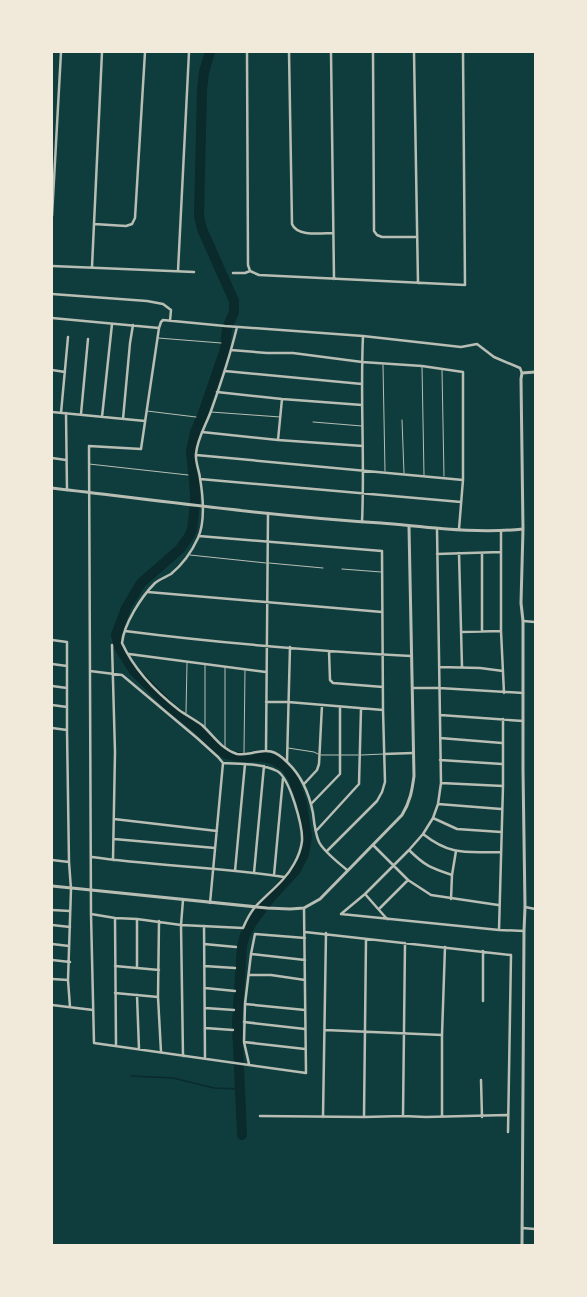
<svg xmlns="http://www.w3.org/2000/svg" width="587" height="1297" viewBox="0 0 587 1297" font-family="'IBM Plex Sans',sans-serif">
<rect width="100%" height="100%" fill="#0f3d3e"/>
<g fill="none" stroke-linecap="round" stroke-linejoin="round">
<!-- stream -->
<path stroke="#0a2a2b" stroke-width="1.5" d="M131,1076L173,1078L214,1088L240,1089"/>
<!-- river -->
<path stroke="#0a2a2b" stroke-width="10" d="M210,52L204,72L202,90L199,216L202,229L234,301V312L227,328L225,349L202,416L195,432L191,451L195,493V504L192,530L188,538L180,549L141,583L126,608L116,635L119,647L134,671L169,706L197,728L217,748L226,754L238,757H263L273,759L286,767L293,778L302,803L307,837L304,854L296,870L271,897L253,921L245,935L242,946L237,1023L242,1135"/>
<!-- service -->
<path stroke="#b8beb3" stroke-width="1" d="M158,338L221,343
M383,365L385,471
M422,366L424,475
M442,370L444,476
M147,411L196,417
M211,412L280,417
M402,420L404,473
M313,422L362,426
M89,464L188,475
M190,555L266,563
M269,563L323,568
M342,569L381,572
M186,713L187,663
M205,727V665
M225,747V668
M288,748L314,752L318,754
M244,753L245,670
M321,755H358
M361,755L384,754"/>
<!-- minor -->
<path stroke="#b8beb3" stroke-width="2.5" d="M247,52L248,265L250,271L259,275L465,285L463,52
M289,52L292,224C297,237 322,233 333,233
M331,52L334,279
M373,52L374,231L377,235L382,237H417
M414,52L418,283
M52,216L61,52
M94,224L126,226L132,224L135,218L145,52
M52,266L194,272
M92,267L102,52
M178,271L189,52
M233,273H245L250,271
M52,294L147,301L163,304L171,310L170,321
M52,318L159,328
M237,327C230,356 221,383 211,411C206,425 197,439 196,454C195,461 199,470 200,478C203,496 206,520 198,538C192,551 182,565 171,574C166,577 160,579 155,583C141,597 124,624 122,643C134,669 157,693 179,710C186,715 195,720 202,725C213,735 221,749 237,754C243,755 246,754 252,753C268,749 275,750 287,762C301,775 309,793 313,813C314,822 315,833 319,842C324,852 339,863 347,870
M231,350L267,353H293L362,362L422,366L463,372V480L459,529
M52,370L65,372
M225,371L362,384
M217,392L282,399L362,405
M52,412L145,421
M61,413L68,337
M66,413L67,490
M81,414L88,339
M102,417L112,324
M123,419L130,343L133,325
M202,432L278,440L363,446
M278,440L282,399
M196,455L463,480
M52,458L66,460
M200,479L461,502
M362,522C365,460 360,398 363,336
M501,532V631L504,693
M199,536L382,551L383,710L385,782L382,792L377,801L327,851
M459,553L462,667
M482,553V631
M437,554L501,552
M148,592L382,612
M523,621L535,622
M125,631C219,643 316,651 411,656
M461,632L501,631
M52,640L67,642V730L69,862L71,889L68,980L70,1007
M112,645L115,752L113,860
M329,651L330,680L333,683L383,687
M129,654L266,672
M52,664L67,666
M439,667L480,668L503,671
M90,671L122,675L197,738L218,757L223,763C241,764 261,763 277,771C290,778 303,827 302,841C301,850 298,857 294,864C285,881 268,893 255,907C250,913 246,921 243,928L181,925L137,919L115,918L91,914
M52,686L67,688
M413,688H439L523,693
M266,702H288L383,710
M52,705L67,707
M440,715L523,721
M52,728L67,730
M440,738L502,743
M266,751C266,671 268,592 268,513
M384,754L413,753
M440,760L502,764
M287,762L290,647
M441,783L503,786
M304,784L317,770L319,764L322,705
M311,804L340,774V707
M438,804L501,809
M433,818L457,829L501,832
M114,819L217,831
M316,831L359,784L361,709
M423,834C451,856 466,852 500,852
M114,839L215,848
M373,845L408,880L431,895L498,905
M409,850C425,866 431,868 452,875
M92,857C156,866 220,867 284,877
M52,860L69,862
M235,871L245,764
M254,873L264,766
M274,875L283,778
M365,894L387,919
M451,899L452,875L456,851
M183,900L181,925L183,1056
M210,903L223,763
M525,907L535,909
M304,908L306,1073L94,1043L91,914L89,446L141,449L159,328L161,322L163,320L225,326L363,336L461,347L477,344L494,357L520,368L522,373
M379,909L408,880
M52,910L70,911
M341,914L365,894L409,850L423,834L433,818L438,804L441,783L437,529
M341,914L499,930L524,931
M115,918L116,1045
M159,921L158,997L161,1052
M52,925L70,927
M204,926L205,1058
M499,930L503,786V719
M305,932L511,955L508,1132
M52,944L69,946
M204,944L236,947
M251,954L305,960
M52,960L70,962
M115,966L159,970
M204,966L235,968
M137,968V919
M249,975H271L305,980
M52,979L68,980
M205,988L235,991
M115,993L158,997
M137,995L139,1049
M483,1001V951
M245,1004L305,1010
M52,1005L93,1010
M205,1008L234,1010
M244,1022L305,1029
M205,1028L233,1030
M325,1030L442,1035
M244,1042L305,1049
M249,1064L244,1042L245,1004L251,954L255,934L305,938
M481,1080L482,1117
M260,1116L364,1117L403,1116L426,1117L507,1115
M403,1116L405,943
M442,1116V1035L445,947
M323,1117L326,933
M364,1117L366,939
M522,1228L535,1229"/>
<!-- tertiary -->
<path stroke="#b8beb3" stroke-width="3" d="M52,488C161,501 271,516 381,523C429,527 475,534 523,529
M52,886L267,908L290,909L304,908L320,899L402,815C410,802 412,791 414,776L409,527
M522,1245L524,931L525,907L523,770V621L521,603L523,529L521,379L522,373L535,372"/>
</g>
<!-- border -->
<rect width="587" height="1297" fill="none" stroke="#f1e9da" stroke-width="106"/>
</svg>
